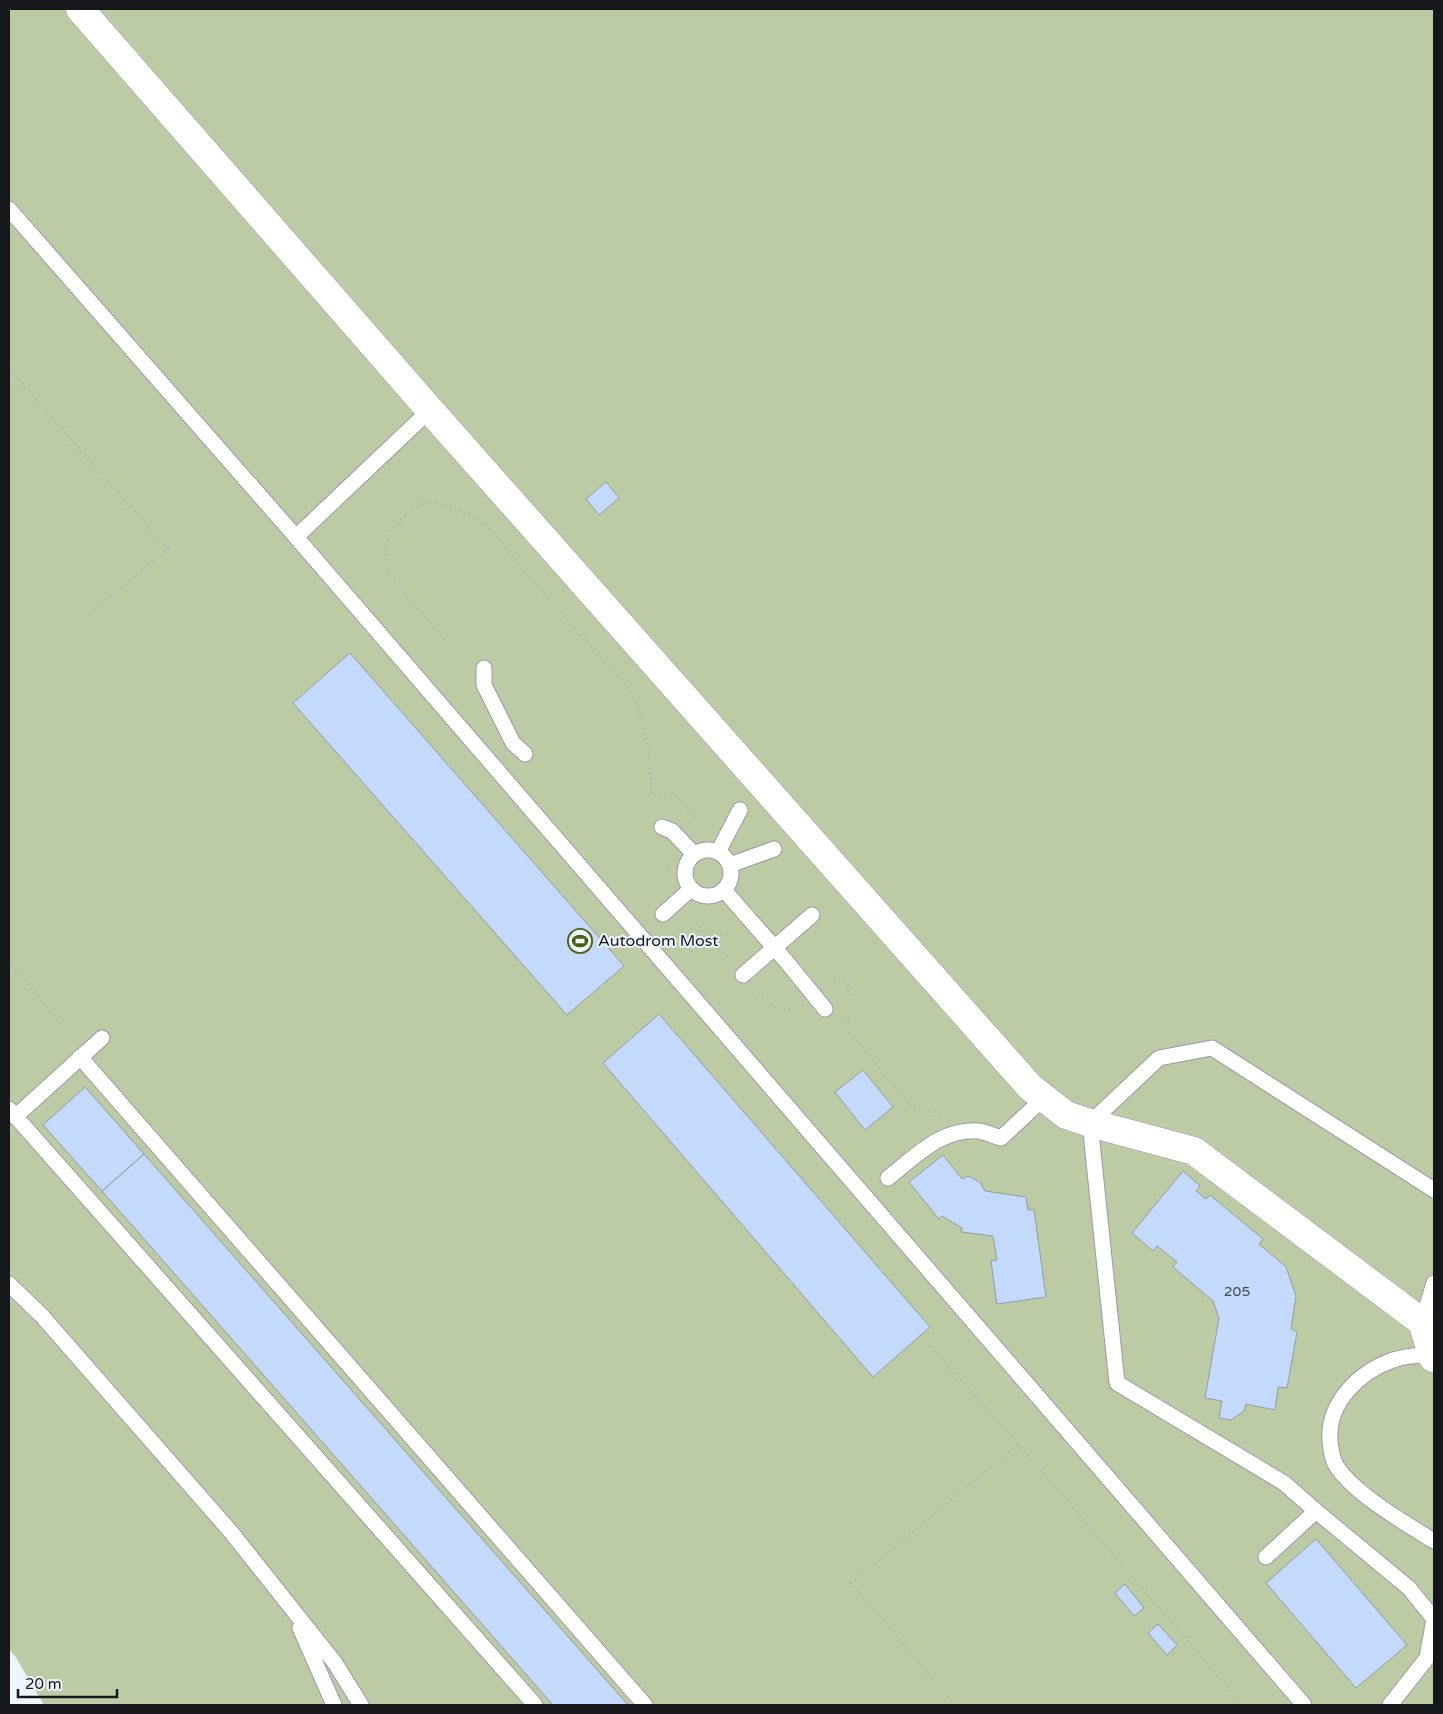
<svg xmlns="http://www.w3.org/2000/svg" width="1443" height="1714" viewBox="0 0 1443 1714" font-family="'Varela Round',sans-serif">
<rect width="100%" height="100%" fill="#eff5ff"/>
<!-- green -->
<path fill="#bccba4" d="M9,9H1434V1705H44L15,1656L9,1650Z"/>
<!-- building -->
<path fill="#c4dafd" stroke="#959ba4" d="M606,482L619,498L599,515L586,499Z
M350,653L624,966L567,1015L293,703Z
M659,1014L930,1327L873,1377L603,1063Z
M863,1070L893,1107L865,1130L835,1092Z
M85,1087L144,1154L102,1191L43,1125Z
M144,1154L628,1705H553L102,1191Z
M943,1155L962,1179L968,1176L980,1182L985,1191L1026,1197L1028,1210H1034L1046,1297L997,1304L991,1261L997,1260L993,1236L961,1232L962,1228L942,1216L939,1219L909,1182Z
M1183,1171L1200,1186L1196,1191L1206,1199L1210,1195L1263,1239L1259,1244L1286,1267L1296,1296L1291,1329L1297,1332L1287,1388L1278,1387L1275,1410L1246,1404L1244,1411L1231,1420L1219,1418L1222,1401L1205,1398L1219,1318L1213,1301L1173,1267L1177,1262L1157,1246L1153,1251L1132,1233Z
M1316,1539L1407,1645L1356,1688L1266,1583Z
M1125,1584L1144,1608L1134,1616L1115,1593Z
M1158,1624L1177,1645L1167,1655L1148,1633Z"/>
<g fill="none" stroke-linecap="round" stroke-linejoin="round">
<defs>
<path id="lane" d="M9,209L296,537L1304,1705
M296,537L430,410
M484,668V685L513,743L525,754
M662,827L672,831L694,854
M685 873a23 23 0 1 1 46 0a23 23 0 1 1-46 0Z
M718,852L740,810
M730,865L774,849
M724,890L786,961L825,1009
M663,914L691,889
M743,975L812,915
M80,1057L645,1705
M9,1109L535,1705
M15,1117L102,1038
M888,1178C916,1156 941,1128 979,1131C986,1132 994,1136 1001,1138L1043,1099
M9,1284L42,1316L231,1532L335,1663L361,1705
M1422,1322L1434,1283
M1434,1359C1422,1353 1406,1356 1393,1360C1359,1372 1327,1403 1330,1441C1331,1450 1332,1460 1337,1467C1356,1495 1405,1523 1434,1541
M1316,1511L1284,1483L1117,1383L1090,1123L1159,1058L1212,1048L1434,1190
M1266,1557L1316,1511L1409,1588L1434,1619L1427,1658L1390,1705
M300,1628L334,1705"/>
<path id="street" d="M80,9L430,410L1030,1087L1066,1115L1090,1123L1194,1151L1422,1322L1433,1358"/>
</defs>
<!-- lane casing -->
<use href="#lane" stroke="#979ca5" stroke-width="17"/>
<!-- street casing -->
<use href="#street" stroke="#979ca5" stroke-width="29"/>
<!-- path -->
<path stroke="#a9aeb6" stroke-width="3" stroke-dasharray="1 4" stroke-linecap="butt" d="M9,368L168,549L85,618
M451,647L390,577C383,559 383,543 395,527C404,515 419,501 435,503C452,505 474,516 487,527C500,538 517,562 529,576C563,614 596,653 630,690C648,725 649,757 652,795H676L698,820
M667,876L668,863
M693,919L727,957
M688,955C702,942 709,934 729,933
M9,961L69,1034
M834,981H842L848,984L849,998
M759,994C768,1004 780,1014 794,1008
M849,1017L850,1032L909,1105L927,1112L940,1111
M928,1343L1018,1444L1243,1705
M955,1705L851,1583L1018,1444"/>
<!-- lane -->
<use href="#lane" stroke="#fff" stroke-width="15"/>
<!-- street -->
<use href="#street" stroke="#fff" stroke-width="28"/>
</g>
<!-- icons -->
<defs>
<symbol id="stadium-ring" viewBox="-11 -11 22 22"><circle r="9.5" fill="#eff5ff" stroke="#4a620e" stroke-width="1.5"/><path d="M0-5a6.5 5 0 1 0 0 10a6.5 5 0 1 0 0-10ZM-3.5-1.8h7v3.6h-7Z" fill="#4a620e"/></symbol>
</defs>
<g fill-rule="evenodd">
<use href="#stadium-ring" x="566" y="927" width="28" height="28"/>
</g>
<g text-anchor="middle" dominant-baseline="central" stroke-width="4" stroke-linejoin="round" paint-order="stroke">
<!-- number labels -->
<g font-size="14" fill="#414853">
<text x="1237" y="1291">205</text>
</g>
<!-- poi labels -->
<g font-size="16" fill="#15171a" stroke="#eff5ff" text-anchor="start">
<text x="598" y="941">Autodrom Most</text>
</g>
</g>
<!-- border -->
<rect width="1443" height="1714" fill="none" stroke="#15171a" stroke-width="20"/>
<!-- scale -->
<path d="M18 1689v8h99v-8" fill="none" stroke="#15171a" stroke-width="2.5"/>
<text x="25" y="1689" font-size="15" fill="#15171a" stroke="#eff5ff" stroke-width="4" paint-order="stroke">20 m</text>
</svg>
